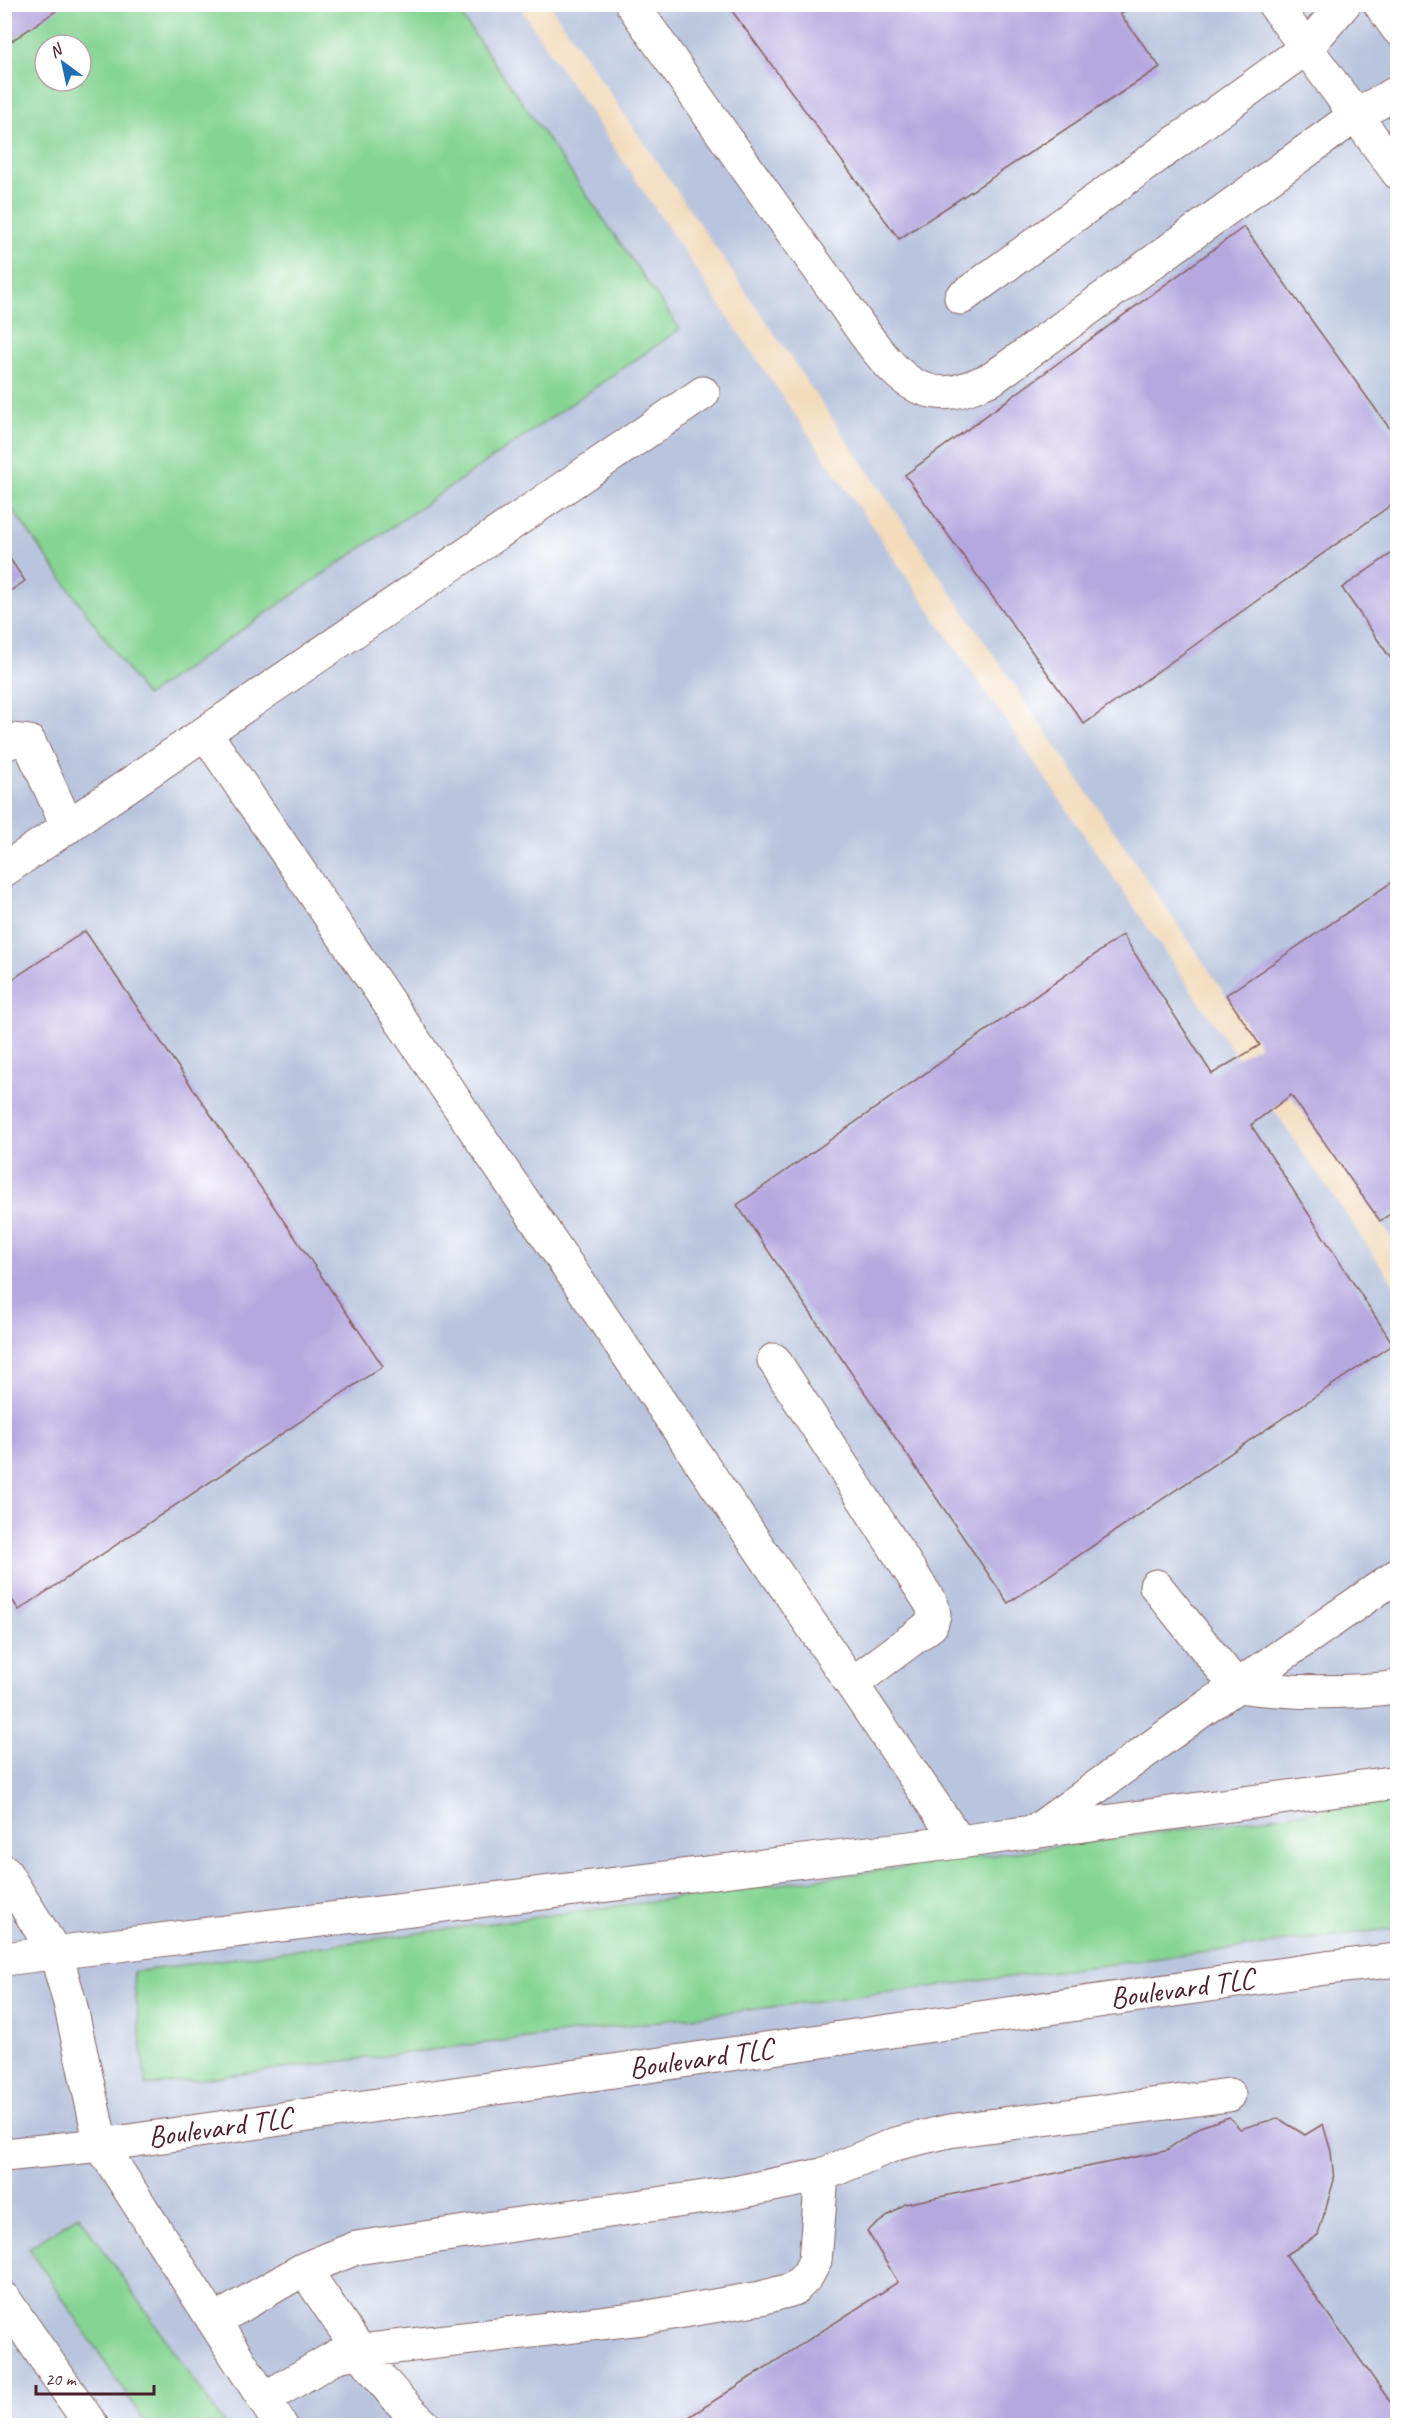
<svg xmlns="http://www.w3.org/2000/svg" width="1402" height="2430" viewBox="0 0 1402 2430" font-family="Caveat,sans-serif">
<rect width="100%" height="100%" fill="#fff"/>
<filter id="ink" filterUnits="userSpaceOnUse"><feTurbulence type="fractalNoise" baseFrequency=".0167" numOctaves="2"/><feDisplacementMap in="SourceGraphic" scale="12" xChannelSelector="R" yChannelSelector="G"/><feConvolveMatrix kernelMatrix="1 2 1 2 8 2 1 2 1" color-interpolation-filters="sRGB"/></filter>
<filter id="wash" filterUnits="userSpaceOnUse"><feTurbulence type="fractalNoise" baseFrequency=".008" numOctaves="4" result="noise"/><feDisplacementMap in="SourceGraphic" scale="24" xChannelSelector="R" yChannelSelector="G"/><feGaussianBlur stdDeviation="1.35" result="paint"/><feColorMatrix in="noise" values="0 0 0 0 0 0 0 0 0 0 0 0 0 0 0 0 0 1.4 0 .05"/><feComposite in="paint" operator="in"/></filter>
<g filter="url(#wash)">
<rect width="100%" height="100%" fill="#f3dbbc"/>
<!-- industrial -->
<path fill="#b9c5de" fill-rule="evenodd" d="M5,5H518L749,348L1397,1289V2425L5,2426ZM45,45H81V81H45Z
M550,5H1397V1246Z"/>
<!-- green -->
<path fill="#85d493" stroke="#687a5f" stroke-width="1.5" fill-rule="evenodd" d="M4,5H454L680,329L146,696L5,499ZM45,45H81V81H45Z
M1397,1800V1928L146,2086L133,1972Z
M79,2215L225,2425H147L29,2248Z"/>
<g id="blocks">
<!-- building -->
<path fill="#b5a7df" d="M4,4H66L4,46Z
M727,4H1135L1120,14L1160,67L899,239Z
M1244,227L1398,440V500L1084,724L905,475Z
M1398,549V669L1342,588Z
M4,550L25,581L4,595Z
M1398,878V1213L1396,1210L1380,1221L1291,1095L1251,1125L1393,1344L1008,1603L737,1205L1123,935L1212,1074L1260,1045L1226,995Z
M85,931L383,1366L19,1610L4,1588V1468L7,1467L4,1463V985Z
M1229,2117L1240,2129L1278,2118L1305,2135L1323,2124L1331,2152L1334,2180L1318,2235L1286,2255L1398,2413V2426H675L898,2282L867,2231L905,2204L1165,2151L1200,2127Z"/>
</g>
</g>
<g filter="url(#ink)">
<use href="#blocks" fill-opacity="0" stroke="#85615e" stroke-width="1.5"/>
<g fill="none" stroke-linecap="round" stroke-linejoin="round">
<defs>
<path id="minor" d="M632,4C697,98 763,192 830,284C851,313 882,365 911,383C941,401 963,391 993,378L1356,115L1398,92
M1274,4L1398,173
M1380,4L1398,29
M961,298L1306,48L1344,4
M206,734L959,1842
M4,745L11,740L29,742L68,827
M4,870L703,393
M774,1360L932,1605L934,1615L931,1625L852,1684
M1156,1586L1236,1686C1290,1693 1344,1694 1398,1687
M1040,1828L1204,1709L1398,1575
M4,1871L56,1954L70,2003L101,2145L281,2426
M4,1959L959,1842L1398,1782
M4,2155L101,2145L1326,1968L1398,1960
M304,2269C341,2322 376,2382 425,2426
M4,2299L92,2426
M214,2321L304,2269L356,2248L739,2192L822,2175L895,2144L949,2131L1229,2095
M264,2399L337,2356L361,2351L642,2318L761,2298L794,2289L807,2276L815,2261L822,2175"/>
</defs>
<!-- minor casing -->
<use href="#minor" stroke="#85615e" stroke-width="35"/>
<!-- minor -->
<use href="#minor" stroke="#fff" stroke-width="33"/>
</g>
</g>
<g text-anchor="middle" dominant-baseline="central" stroke-width="5" stroke-linejoin="round" paint-order="stroke">
<!-- street labels -->
<g font-size="30" fill="#4a1f2b" stroke="#fff">
<text transform="translate(1182 1988) rotate(-8)">Boulevard TLC</text>
<text transform="translate(701 2058) rotate(-8)">Boulevard TLC</text>
<text transform="translate(220 2127) rotate(-8)">Boulevard TLC</text>
</g>
</g>
<!-- margin -->
<rect width="1402" height="2430" fill="none" stroke="#fff" stroke-width="24"/>
<!-- north arrow -->
<g transform="translate(63 63) rotate(327)"><circle r="28" fill="#ffffff" stroke="#b7a5aa" stroke-width="1.5"/>
<path d="M0-4.5L10 22L0 15L-10 22Z" fill="#1f6fb2"/>
<text y="-9" font-size="16" font-weight="bold" text-anchor="middle" fill="#4a1f2b">N</text>
</g>
<!-- scale -->
<path d="M36 2385v9h118v-9" fill="none" stroke="#4a1f2b" stroke-width="3"/>
<text x="45" y="2385" font-size="18" fill="#4a1f2b" stroke="#ffffff" stroke-width="4.5" paint-order="stroke">20 m</text>
</svg>
